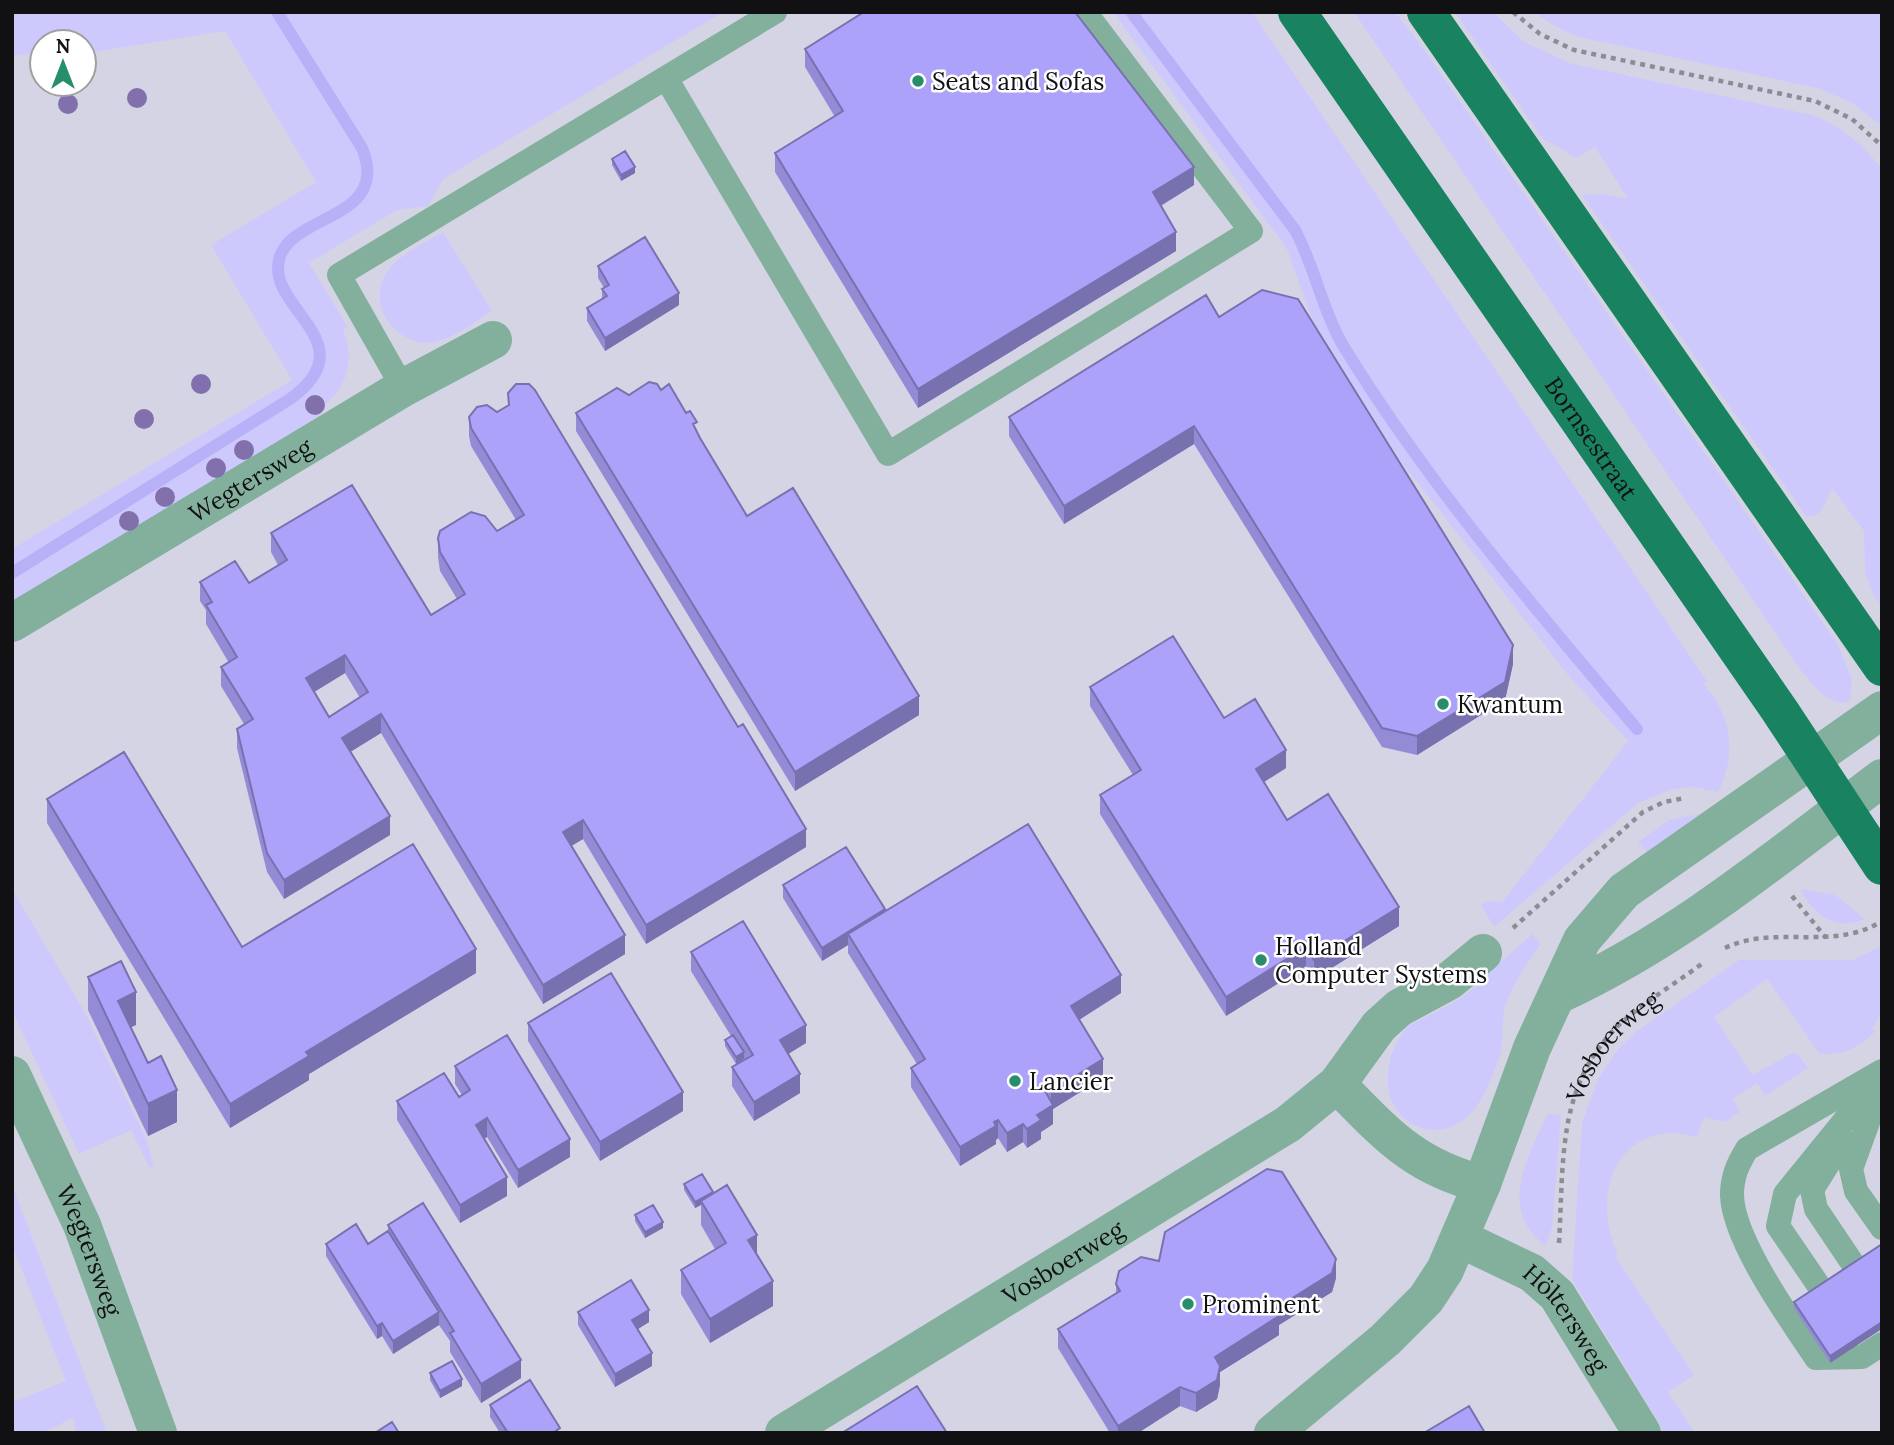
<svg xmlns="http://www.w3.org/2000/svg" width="1894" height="1445" viewBox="0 0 1894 1445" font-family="Lora,serif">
<rect width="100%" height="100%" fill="#e2e2ec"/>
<!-- built -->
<path fill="#d5d4e5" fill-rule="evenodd" d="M12,12H1882V1433H12ZM42,42H84V84H42Z"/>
<!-- green -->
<path fill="#cdc9fc" d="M12,12H723L443,179L428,206L397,210L309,263L347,326L343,330C356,360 347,390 319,409L322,414L12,604V549L292,380L211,245L316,182L225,31L93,52H84V42H42V54L12,55Z
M1113,12H1252L1707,681L1704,685C1732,715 1737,756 1718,792L1693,787L1672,789L1638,803L1494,927L1481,905L1487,901L1502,902L1628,741L1568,675L1400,460L1312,319L1287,249Z
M1354,12H1395L1422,47L1837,643L1852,679L1850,701C1829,709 1811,682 1799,668Z
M1455,12H1493L1523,41L1569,63L1812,115C1843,127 1862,144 1882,169V606L1873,594L1865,572L1864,531L1832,488C1826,500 1823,519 1806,516L1582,195L1605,194L1628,199L1595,147L1577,158L1542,138Z
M1534,12H1882V126L1851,102L1817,88L1579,37L1556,27Z
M443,232L492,311C474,322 455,338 435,342C398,349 364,305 387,272C399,254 425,243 443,232Z
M1700,814L1648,853L1638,842L1669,820Z
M12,889L84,1011L146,1139L154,1167H149L131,1130L79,1154L12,1010Z
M1800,889L1835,895L1865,919C1835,932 1815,916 1800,889Z
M1532,934L1541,944C1528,962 1513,984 1506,1004C1500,1021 1505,1041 1499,1058C1490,1084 1476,1123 1444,1129C1430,1132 1415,1128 1404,1118C1377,1093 1387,1051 1407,1027C1411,1023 1421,1020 1426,1017C1456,1001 1483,989 1499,958L1503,960Z
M1882,946V1012L1872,1028L1875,1031C1863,1047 1839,1057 1819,1053L1767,979L1714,1017L1753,1075L1792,1053L1799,1055L1808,1068L1765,1096L1757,1083L1733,1099L1740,1112L1725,1122L1704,1117L1697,1137C1621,1115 1588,1192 1618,1254L1615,1256L1694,1375L1668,1392L1695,1433H1665L1572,1279L1582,1123L1598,1079L1618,1049L1637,1031L1739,960H1853Z
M1548,1113L1561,1115L1552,1227L1546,1246C1497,1210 1527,1158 1548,1113Z
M12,1185L107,1433H76L73,1418L41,1433H12V1402L66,1381L12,1245Z"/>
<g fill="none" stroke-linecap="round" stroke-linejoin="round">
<!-- stream -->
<path stroke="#b8b1f8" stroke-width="12" d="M1131,12L1295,230C1315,267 1322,310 1344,347C1428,484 1533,606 1637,729
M12,573L290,399C368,343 267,309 279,260C289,213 392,221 362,148L277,12"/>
<!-- path -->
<g stroke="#8c8c93" stroke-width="4.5" stroke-dasharray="5 5" stroke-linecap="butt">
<path d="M1513,12L1540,34L1574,50L1815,101L1852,119L1882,146"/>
<path d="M1792,896L1826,938"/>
<path d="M1513,928L1643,812L1664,802L1685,798"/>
<path d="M1725,948C1774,924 1833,952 1882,921"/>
<path id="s1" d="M1559,1243C1564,1161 1556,1084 1621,1023C1646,1001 1676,983 1703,963"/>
</g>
<!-- service -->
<path stroke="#83b09c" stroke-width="24" d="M666,78L888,454L1251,231L1085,12
M403,388L339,275L775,12
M1882,1071L1747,1149C1738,1164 1732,1176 1732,1195C1733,1240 1790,1319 1816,1358L1862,1357L1882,1344
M1882,1084L1851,1169L1856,1191L1882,1228
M1843,1140L1812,1190L1816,1209L1855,1267
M1821,1289L1778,1226L1785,1194L1875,1083"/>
<!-- minor -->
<g stroke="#83b09c" stroke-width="38">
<path id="s2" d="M12,623L403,388L493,340"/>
<path id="s3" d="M12,1075L82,1225L158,1433"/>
<path d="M1337,1084C1386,1134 1413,1166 1482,1184"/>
<path id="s4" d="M1461,1239L1532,1273L1557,1295L1642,1433"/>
<path id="s5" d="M784,1433L1288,1124L1337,1084L1379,1026L1399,1008L1449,981L1483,953"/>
</g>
<!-- tertiary -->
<path stroke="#83b09c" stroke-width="38" d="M1558,995C1676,941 1779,856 1882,778
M1273,1433L1385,1340L1426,1299L1445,1270L1482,1184L1532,1048L1582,940L1624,891L1882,710"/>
<!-- primary -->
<g stroke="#198361" stroke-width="38">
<path id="s6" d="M1297,12L1780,711L1882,866"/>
<path d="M1426,12L1882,667"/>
</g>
</g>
<!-- trees -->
<g fill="#8270ac">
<circle cx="137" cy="98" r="10"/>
<circle cx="68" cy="104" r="10"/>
<circle cx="201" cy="384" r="10"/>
<circle cx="315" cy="405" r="10"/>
<circle cx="144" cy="419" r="10"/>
<circle cx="244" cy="450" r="10"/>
<circle cx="216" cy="468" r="10"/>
<circle cx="165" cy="497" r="10"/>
<circle cx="129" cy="521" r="10"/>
</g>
<!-- wall -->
<path fill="#948bd7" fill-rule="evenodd" d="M805,49L1194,185L1161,206L1176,251L918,408L775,172V153L835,117L805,67Z
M612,159L635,173L621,181L612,165Z
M598,266L679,305L605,351L587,321V308L602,299V289L604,288L598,278Z
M1219,317L1513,664L1505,700L1417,755L1382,747L1194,444L1064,524L1009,436V417Z
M661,390L697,432L747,516L919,715L795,791L576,431V413L629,395Z
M508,393L806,847L646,944L583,839L571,846L625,954L543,1004L381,733L350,752L390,835L284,899L267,872L237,748V729L244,724L221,686V667L229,663L206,624V610L200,601V582L249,583L278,565L271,552V533L431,615L457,599L440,571L438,557V538L497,531L516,520L471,446L469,436V417L497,412L508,406ZM345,673L360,698L329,717L314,692Z
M1090,687L1224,718L1286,768L1264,782L1287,820L1399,926L1314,979L1306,966L1226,1016L1100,814V795L1133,775L1090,706Z
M47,799L242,947L476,973L309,1074V1080L230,1128L47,823Z
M783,885L885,912L1121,993L1079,1020L1103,1078L1053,1109V1124L1041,1132V1139L1027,1148L1023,1142L1007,1152L998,1138L996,1140V1144L960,1166L911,1087V1068L917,1064L848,953V945L822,961L783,898Z
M691,952L806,1043L788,1054L800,1093L754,1121L732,1086V1067L745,1060L744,1059L736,1064L725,1046V1040L731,1036L691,971Z
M88,977L136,1025L131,1027L177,1122L148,1136L88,1010Z
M528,1023L683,1111L600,1161L528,1041Z
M455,1066L570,1157L518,1188L487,1137L484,1139L507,1196L460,1223L397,1120V1101L459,1097L462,1095L455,1084Z
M684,1184L713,1194L757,1255L773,1306L710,1343L681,1294V1270L715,1249L701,1225V1205L695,1208L684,1190Z
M635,1215L663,1228L645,1238L635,1221Z
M388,1225L521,1378L481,1403L450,1352V1341L439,1325L393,1354L382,1336L377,1339L326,1256V1244H368L388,1231Z
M1882,1244L1830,1363L1794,1308V1302Z
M1159,1261L1336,1278L1332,1292L1279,1325V1335L1220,1372V1385L1217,1399L1196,1412L1180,1406L1138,1433H1110L1058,1348V1329L1116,1293V1284Z
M578,1312L649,1322L637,1329L652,1366L615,1387L578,1325Z
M430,1373L462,1386L440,1398L430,1380Z
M490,1405L560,1433H500L490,1417Z"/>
<!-- shaded-wall -->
<path fill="#7871af" d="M635,167V173L621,181V175Z
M1194,167V185L1153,210V192Z
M1176,232V251L918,408V389Z
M679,293V305L605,351V338Z
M1194,426V444L1064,524V506Z
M1513,645V664L1505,700L1417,755V736Z
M345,655V673L306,697V678Z
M919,696V715L795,791V772Z
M381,714V733L342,757V738Z
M1286,750V768L1256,787V769Z
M390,816V835L284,899V880Z
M583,820V839L563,851V832Z
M806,829V847L646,944V925Z
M1399,907V926L1314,979V960Z
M885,909V922L848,934V945L822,961V948Z
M625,935V954L543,1004V985Z
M1306,947V966L1226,1016V997Z
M476,949V973L309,1074V1080L230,1128V1104L306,1052Z
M1121,975V993L1071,1025V1006Z
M136,992V1025L118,1033V1001Z
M806,1025V1043L780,1059V1040Z
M744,1052V1059L736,1064V1057Z
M1103,1059V1078L1053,1109V1124L1041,1132V1139L1027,1148V1129L1037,1115L1051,1106V1091Z
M800,1074V1093L754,1121V1102Z
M177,1090V1122L148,1136V1104Z
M683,1092V1111L600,1161V1142Z
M487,1118V1137L476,1144V1125Z
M998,1120V1138L996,1140V1144L960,1166V1147Z
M1023,1124V1142L1007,1152V1133Z
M570,1139V1157L518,1188V1170Z
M507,1177V1196L460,1223V1205Z
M713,1192V1198L701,1201V1205L695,1208V1202Z
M663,1222V1228L645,1238V1232Z
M757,1235V1259L748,1240Z
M1336,1259V1278L1332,1292L1279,1325V1335L1220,1372V1385L1217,1399L1196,1412V1393L1215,1357Z
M773,1281V1306L710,1343V1319Z
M649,1310V1322L632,1333V1320Z
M439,1312V1325L393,1354V1341Z
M1882,1322V1329L1830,1363V1356Z
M382,1323V1336L377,1339V1326Z
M652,1353V1366L615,1387V1374Z
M521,1360V1378L481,1403V1384Z
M462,1379V1386L440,1398V1391Z
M1180,1387V1406L1138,1433H1118V1426Z"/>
<!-- building -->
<path fill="#aca2fa" stroke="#7871af" stroke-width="2" fill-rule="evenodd" d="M864,12H1075L1194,167L1153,192L1176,232L918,389L775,153L843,111L805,49Z
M625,151L635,167L621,175L612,159Z
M645,237L679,293L605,338L587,308L607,296L602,289L609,285L598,266Z
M1262,290L1298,299L1513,645L1505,682L1417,736L1382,728L1194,426L1064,506L1009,417L1206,295L1219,317Z
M649,382L657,384L661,390L669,384L686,413L690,411L697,422L693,424L700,438L747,516L793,488L919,696L795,772L576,413L617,388L629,395Z
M516,384H529L535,390L738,727L743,724L806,829L646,925L583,820L563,832L625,935L543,985L381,714L342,738L390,816L284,880L267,853L237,729L253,719L221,667L237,657L206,605L212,602L200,582L235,561L249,583L287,560L271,533L352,485L431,615L465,594L440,552L438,538L440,531L471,512L485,516L497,531L524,515L471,428L469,417L477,407L487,405L497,412L509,405L508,393ZM345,655L368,692L329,717L306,678Z
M1173,636L1224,718L1255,699L1286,750L1256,769L1287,820L1328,794L1399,907L1314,960L1306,947L1226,997L1100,795L1141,770L1090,687Z
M124,752L242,947L413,844L476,949L306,1052L309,1056L230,1104L47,799Z
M1028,824L1121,975L1071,1006L1103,1059L1051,1091L1049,1089L1045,1091L1053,1105L1037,1115L1041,1120L1027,1129L1023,1124L1007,1133L998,1120L994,1122L996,1126L960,1147L911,1068L925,1059L848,934Z
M846,847L885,909L822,948L783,885Z
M743,921L806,1025L780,1040L800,1074L754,1102L732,1067L753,1055L691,952Z
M121,961L136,992L118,1001L148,1063L161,1056L177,1090L148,1104L88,977Z
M611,973L683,1092L600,1142L528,1023Z
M507,1035L570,1139L518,1170L487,1118L476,1125L507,1177L460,1205L397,1101L444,1073L459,1097L470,1090L455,1066Z
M733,1035L744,1052L736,1057L725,1040Z
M1267,1169L1282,1172L1336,1259L1332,1273L1275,1309L1279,1316L1215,1357L1220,1366L1217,1380L1196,1393L1180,1387L1118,1426L1058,1329L1120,1291L1116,1284L1119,1271L1141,1257L1159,1261L1165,1232Z
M702,1174L713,1192L695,1202L684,1184Z
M727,1185L757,1235L748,1240L773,1281L710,1319L681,1270L726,1243L701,1201Z
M423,1203L521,1360L481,1384L450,1333L454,1331L388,1225Z
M653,1205L663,1222L645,1232L635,1215Z
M356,1224L368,1244L388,1231L439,1312L393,1341L382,1323L377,1326L326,1244Z
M1882,1244V1322L1830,1356L1794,1302Z
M631,1280L649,1310L632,1320L652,1353L615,1374L578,1312Z
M452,1361L462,1379L440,1391L430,1373Z
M530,1380L560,1428L553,1433H508L490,1405Z
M917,1386L947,1433H842Z
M1469,1406L1485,1433H1424Z
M392,1422L399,1433H375Z"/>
<!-- markers -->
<g fill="#268e6a" stroke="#fff" stroke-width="2.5">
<circle cx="918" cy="81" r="7"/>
<circle cx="1443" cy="704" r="7"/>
<circle cx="1261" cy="960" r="7"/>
<circle cx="1015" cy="1081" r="7"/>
<circle cx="1188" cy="1304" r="7"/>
</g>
<g text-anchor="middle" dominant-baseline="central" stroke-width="5" stroke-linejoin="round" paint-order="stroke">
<!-- poi labels -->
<g font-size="24" fill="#111114" stroke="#fff" text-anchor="start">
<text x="932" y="81">Seats and Sofas</text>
<text x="1457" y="704">Kwantum</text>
<text x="1275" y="946">Holland<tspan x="1275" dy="28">Computer Systems</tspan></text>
<text x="1029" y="1081">Lancier</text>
<text x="1202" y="1304">Prominent</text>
</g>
<!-- street labels -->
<g font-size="24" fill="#111114" stroke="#fff">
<text stroke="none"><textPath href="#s6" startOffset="518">Bornsestraat</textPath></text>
<text stroke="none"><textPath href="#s2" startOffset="278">Wegtersweg</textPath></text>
<text stroke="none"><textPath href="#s1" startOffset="212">Vosboerweg</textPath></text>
<text stroke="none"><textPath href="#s3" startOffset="192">Wegtersweg</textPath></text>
<text stroke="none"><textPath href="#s5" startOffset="327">Vosboerweg</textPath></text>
<text stroke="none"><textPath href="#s4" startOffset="136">Höltersweg</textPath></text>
</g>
</g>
<!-- border -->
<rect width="1894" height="1445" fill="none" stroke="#111114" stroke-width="28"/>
<!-- north arrow -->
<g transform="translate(63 63)"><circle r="33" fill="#ffffff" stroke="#a0a0a1" stroke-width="2"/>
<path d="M0-5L12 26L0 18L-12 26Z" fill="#268e6a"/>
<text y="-10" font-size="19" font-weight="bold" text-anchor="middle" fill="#111114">N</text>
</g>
</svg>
